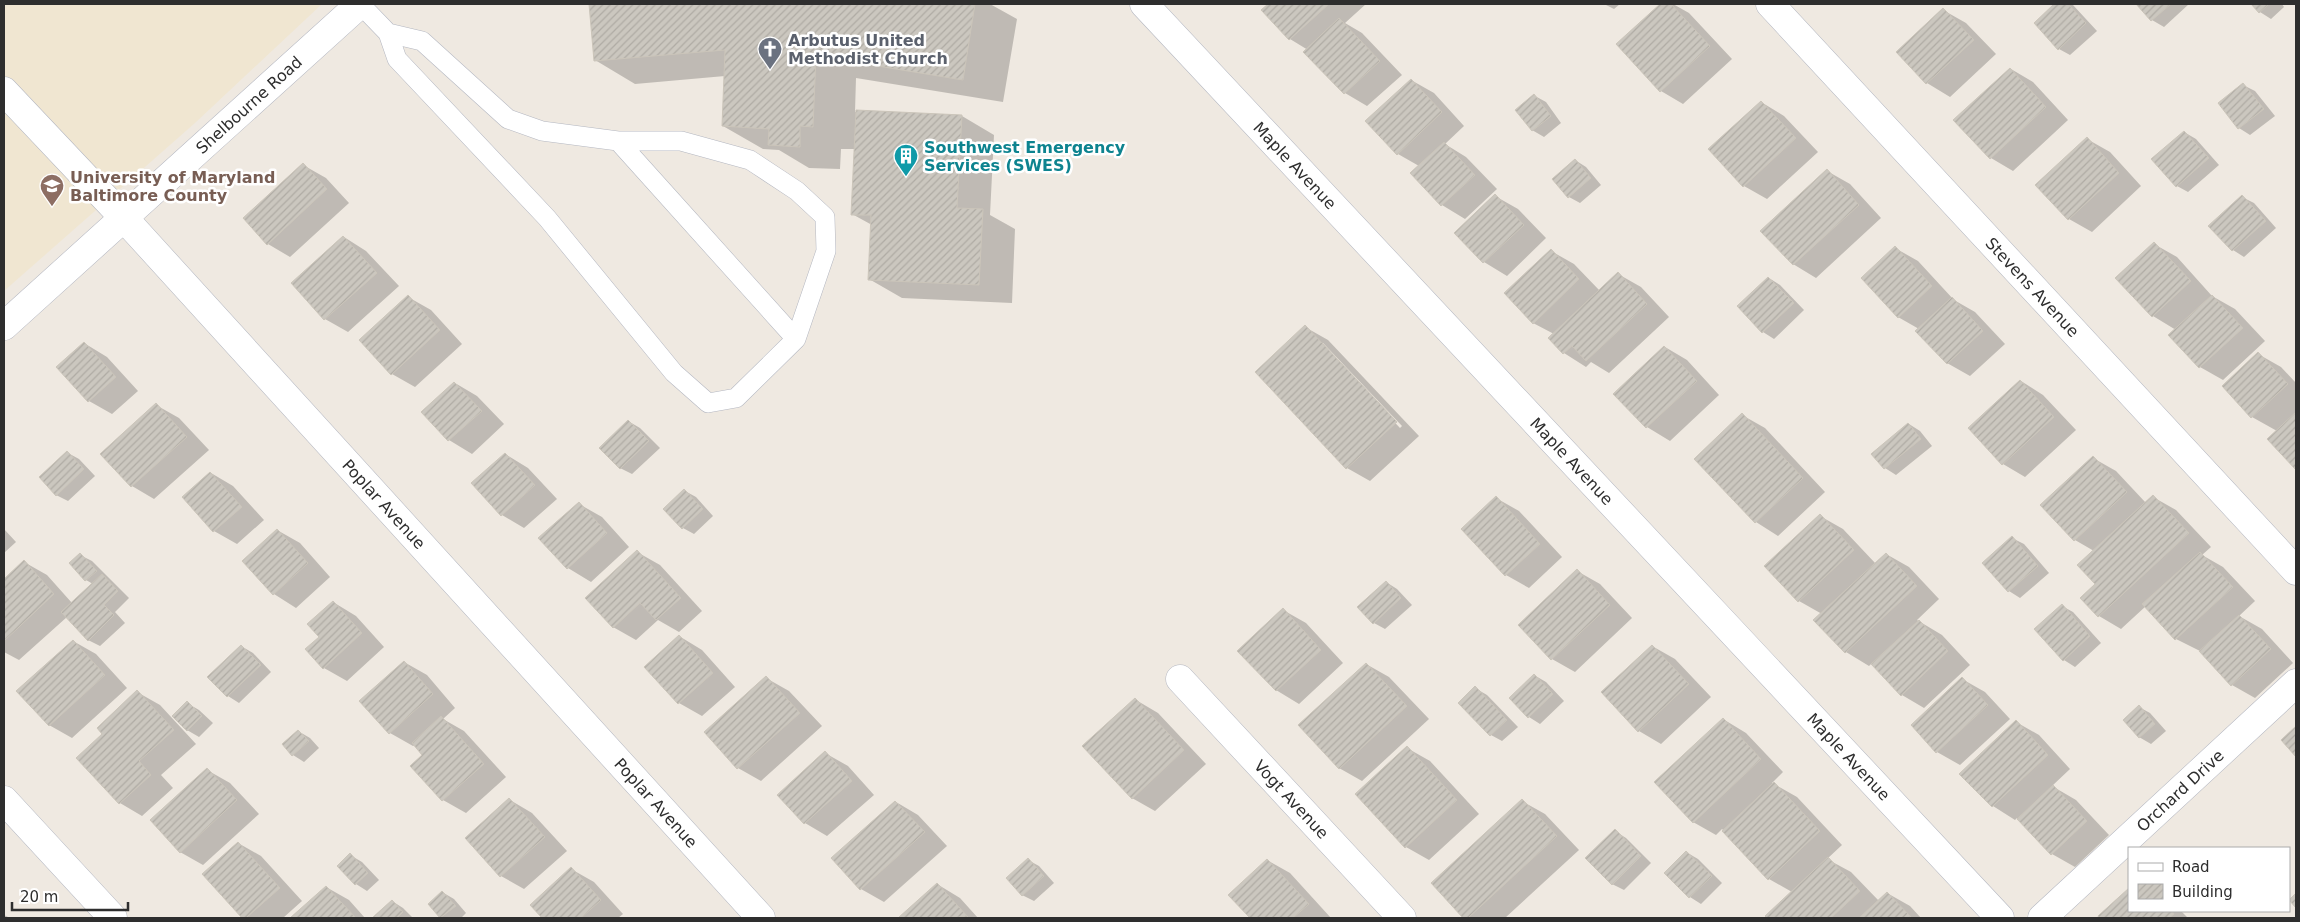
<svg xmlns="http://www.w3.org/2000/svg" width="2300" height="922" viewBox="0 0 2300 922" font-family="'DejaVu Sans',sans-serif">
<defs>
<pattern id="building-hatch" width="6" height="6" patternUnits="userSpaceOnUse" patternTransform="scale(1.25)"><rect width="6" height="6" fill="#cbc7bf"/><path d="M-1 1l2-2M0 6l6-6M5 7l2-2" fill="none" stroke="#afaba4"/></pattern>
</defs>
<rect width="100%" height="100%" fill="#efe9e1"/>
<!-- education -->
<path fill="#f0e6d1" d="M4,4H322L195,123L4,291Z"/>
<!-- shadow -->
<path fill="#0003" fill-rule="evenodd" d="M590,4H990L1017,19L1003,102L856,78L855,112L962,116L994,135L990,215L1015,229L1012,303L902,298L869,279L872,225L852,214L855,149H841L840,169L809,168L779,150L763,149L723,126L725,76L635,84L595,60Z
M1269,4H1366L1345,23L1362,33L1402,75L1367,106L1345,93L1308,50L1290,39L1262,10Z
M1604,4H1620L1614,9Z
M1662,4H1673L1689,13L1732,59L1683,104L1661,91L1618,45Z
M2056,4L2073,5L2097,31L2070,55L2059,49L2035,23Z
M2138,4H2189L2164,27L2152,20Z
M2252,4H2282L2284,7L2271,19L2260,12Z
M1943,10L1966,23L1996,54L1950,97L1927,83L1898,52Z
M2011,69L2033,82L2068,120L2013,171L1991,158Z
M1411,80L1434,93L1464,126L1445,144L1466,157L1497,189L1465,219L1442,205L1411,173L1419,166L1398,154Z
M2243,85L2255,91L2275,116L2250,135L2239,128Z
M1535,96L1546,102L1561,123L1544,137L1532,130Z
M1761,102L1784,116L1818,152L1767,199L1744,186Z
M2184,132L2196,139L2219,165L2188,192L2177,186Z
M2087,139L2110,152L2141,186L2092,232L2069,219Z
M1575,160L1586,167L1601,185L1580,203L1569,197Z
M303,165L326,178L349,203L290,257L268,244Z
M1827,171L1850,184L1881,218L1816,278L1793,264Z
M1495,196L1518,209L1546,238L1507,276L1484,262L1456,233Z
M2242,197L2254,203L2276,228L2244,257L2233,250Z
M344,237L366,251L399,286L348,332L325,319Z
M2154,244L2177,257L2212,296L2235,309L2265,341L2223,380L2200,367L2170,335L2176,330L2153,316Z
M1895,248L1918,261L1954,300L1975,312L2005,344L1970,376L1947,363L1919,329L1898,317Z
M1551,251L1574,264L1600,291L1618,274L1641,287L1669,317L1609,373L1591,362L1586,367L1564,353L1549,338L1554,334L1533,323Z
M1769,278L1780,285L1804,310L1774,339L1763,332Z
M408,297L431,310L462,344L415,387L392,374Z
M1305,327L1328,340L1419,436L1370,481L1347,468L1256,372ZM1320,343H1323L1402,426L1400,428Z
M84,343L107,357L138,391L112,414L89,401L58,367Z
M1665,347L1687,360L1719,395L1670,441L1647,427L1615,394Z
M2258,354L2281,367L2296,383V469L2269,439L2277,431L2252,417Z
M2021,381L2043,395L2076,430L2025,477L2003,464Z
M455,383L477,396L504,424L472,454L449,440L423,412Z
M156,405L179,418L209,450L154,499L132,486Z
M1742,415L1765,428L1825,492L1778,536L1756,522Z
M628,421L640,428L660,448L632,474L620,468Z
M1909,424L1920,431L1932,446L1896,475L1885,468Z
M68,453L79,459L95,476L68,501L56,495Z
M505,454L528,468L557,499L524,528L502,515Z
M2093,458L2116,471L2146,503L2153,497L2176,510L2211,547L2202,555L2223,567L2255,601L2239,616L2262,629L2293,663L2255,698L2232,685L2200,651L2176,639L2146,606L2121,629L2099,616L2094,551L2075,540Z
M211,473L233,486L264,520L237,544L214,531L184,497Z
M685,491L696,497L713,516L694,534L683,528Z
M1496,498L1519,511L1562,557L1529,588L1506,575L1463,529Z
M579,504L602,517L629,547L591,582L568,568L540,538Z
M1820,516L1843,529L1876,564L1886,554L1909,567L1939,599L1917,620L1942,635L1970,665L1924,708L1902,695L1872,663L1869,666L1846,652L1815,620L1822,614L1799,601Z
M4,529L16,542L4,553Z
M277,530L300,543L330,577L296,608L274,594Z
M2012,538L2024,544L2049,573L2020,598L2009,591L1984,563Z
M637,552L660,565L702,611L679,632L658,620L636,640L613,627Z
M80,555L92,561L129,598L115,612L125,623L100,646L88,640L67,617L19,660L4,652V580L24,562L47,575L72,603L93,584L86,580Z
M1577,571L1600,584L1632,618L1575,672L1552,659Z
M1386,582L1397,589L1412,605L1385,629L1374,623Z
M333,602L356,616L384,647L347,681L324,668L321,637Z
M2062,606L2073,612L2101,643L2075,667L2064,660Z
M1283,610L1306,623L1343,663L1299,704L1276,690Z
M679,636L702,650L735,687L702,716L679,703Z
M73,641L96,654L127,688L72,738L49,725Z
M241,646L253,653L271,672L239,703L228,696L209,677Z
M1652,646L1675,659L1711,697L1661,744L1639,731Z
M404,662L427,675L455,708L443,719L464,731L506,777L466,813L443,800L424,755L415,745L413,746L390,733Z
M1366,664L1389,677L1429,719L1362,781L1339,768Z
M1534,675L1546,682L1564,701L1540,724L1529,717L1511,698Z
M766,678L789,691L822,726L761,781L738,768Z
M1962,679L1985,692L2010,719L1960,765L1937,752Z
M1475,688L1487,695L1518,727L1502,741L1491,735Z
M137,692L160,705L196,744L161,775L173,788L142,816L120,803L104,734Z
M1136,700L1158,713L1206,764L1155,811L1132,798Z
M187,703L199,710L213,723L199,737L187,730Z
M2139,707L2150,713L2166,731L2151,744L2139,737Z
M1723,719L1746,733L1783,772L1772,783L1797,797L1842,845L1827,859L1851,872L1879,901L1887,893L1910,906L1921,918H1769L1766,916L1792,892L1769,879L1722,829L1716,835L1693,822Z
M2016,722L2039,735L2070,769L2052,786L2076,800L2109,835L2075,867L2052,854L2017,818L2015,820L1993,806L1961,774Z
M298,731L310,738L319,748L304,762L293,755Z
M1407,748L1430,761L1479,814L1429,860L1406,847Z
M825,753L848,766L874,795L827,836L805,823Z
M207,770L230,783L259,814L203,865L180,852Z
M510,800L532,813L567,851L524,889L501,876Z
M1522,801L1545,814L1579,850L1505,918H1465L1433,883Z
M896,802L918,815L947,846L884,902L861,889Z
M1615,831L1626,838L1651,863L1624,890L1612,884Z
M238,843L261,856L302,901L283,918H244L204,875Z
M1686,852L1698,859L1722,883L1701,904L1690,897L1666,873Z
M350,855L362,862L379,880L367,891L356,884Z
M1028,860L1039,866L1054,883L1034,901L1022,895Z
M1267,860L1290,873L1331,918H1252L1230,895Z
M571,869L594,882L623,914L618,918H544L531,905Z
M937,884L960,898L978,918H900Z
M326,887L349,900L365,918H292Z
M442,892L454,899L466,913L461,918H442L429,904Z
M392,901L403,908L413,918H374Z
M2129,911H2181L2188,918L2099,917Z
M4,915L10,918H4Z"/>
<!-- building -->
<path fill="url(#building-hatch)" stroke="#cbc5ba" d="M589,4H975L963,80L816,56L813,127L800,126V147L768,145L769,129L722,126L725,50L594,61Z
M1268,4H1329L1289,40L1261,10Z
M1660,4H1671L1710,46L1660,92L1616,44Z
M2054,4H2068L2086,23L2058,50L2034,23Z
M2136,4H2171L2151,21Z
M2251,4H2269L2259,13Z
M1943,8L1974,40L1926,84L1896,52Z
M1339,18L1380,61L1344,94L1303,52Z
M2010,68L2046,107L1990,159L1953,120Z
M1411,79L1442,112L1397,155L1365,121Z
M2243,83L2264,109L2238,129L2218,103Z
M1534,94L1551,116L1532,131L1515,110Z
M1761,101L1796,138L1743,187L1708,149Z
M856,110L962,115L957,208L983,209L979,285L868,280L871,215H851Z
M2184,131L2209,158L2176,187L2151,159Z
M2087,137L2119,173L2068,220L2035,185Z
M1444,142L1475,175L1441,206L1410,173Z
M1575,159L1591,178L1568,198L1552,179Z
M303,163L327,189L267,245L243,218Z
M1827,169L1859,205L1793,265L1760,231Z
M1495,194L1524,225L1483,263L1454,233Z
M2242,195L2266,221L2232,251L2208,226Z
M343,236L377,273L324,320L291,283Z
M2154,242L2191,281L2152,317L2115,278Z
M1895,246L1932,286L1898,318L1861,278Z
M1551,249L1579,279L1533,324L1504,293Z
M1618,272L1647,304L1586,361L1572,346L1563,354L1548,338Z
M1768,277L1794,303L1762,333L1737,306Z
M408,295L440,330L391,375L359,340Z
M2212,295L2243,328L2199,368L2168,335Z
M1952,297L1983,331L1947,364L1915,331Z
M1305,325L1397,422L1346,469L1255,372Z
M84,342L116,377L88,402L56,367Z
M1664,346L1697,381L1646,428L1613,394Z
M2258,352L2288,384L2251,418L2222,386Z
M2020,380L2054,417L2002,465L1968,428Z
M454,382L482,411L448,441L421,412Z
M156,403L187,437L131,487L100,454Z
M2296,412V470L2267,439Z
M1742,413L1803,478L1755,523L1694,459Z
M628,420L649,441L620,469L599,448Z
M1908,423L1921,439L1884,469L1871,454Z
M67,451L84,469L56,496L39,477Z
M505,453L535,485L501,516L471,483Z
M2093,456L2127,492L2074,541L2040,505Z
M210,472L242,507L213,532L182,497Z
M684,489L703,509L682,529L663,509Z
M2153,495L2189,533L2098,617L2080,598L2095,584L2077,565Z
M1496,496L1540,544L1505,576L1461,529Z
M579,502L607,533L567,569L538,538Z
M1820,514L1854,550L1798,602L1764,566Z
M277,529L308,563L273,595L242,561Z
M2012,536L2038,566L2008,592L1982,563Z
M637,550L681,598L656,620L640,603L613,628L585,598Z
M2200,552L2233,587L2175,640L2142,604Z
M80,553L97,571L85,581L69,563Z
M1886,553L1917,586L1845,653L1813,620Z
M24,560L54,594L4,641V579Z
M1577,569L1610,605L1551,660L1518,625Z
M102,574L118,591L104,605L114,615L88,641L61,612Z
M1386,581L1401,598L1373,624L1357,607Z
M333,601L362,633L323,669L305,649L319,637L307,624Z
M2062,604L2090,636L2063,661L2034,629Z
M1283,608L1321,650L1276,691L1237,651Z
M2239,615L2271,649L2231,686L2199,651Z
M1919,620L1948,651L1901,696L1871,664Z
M679,635L713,673L678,704L644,667Z
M73,640L105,675L49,726L16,691Z
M241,645L261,665L227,697L207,677Z
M1652,645L1689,684L1638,732L1601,692Z
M404,661L433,694L389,734L359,701Z
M1366,663L1407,706L1339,769L1298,725Z
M1534,674L1553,694L1528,718L1509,698Z
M766,676L800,713L737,769L704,732Z
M1962,677L1988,705L1936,753L1911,725Z
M1475,686L1507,720L1490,736L1458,703Z
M137,690L174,730L139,761L151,775L119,804L76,758L102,734L97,728Z
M1135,698L1184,750L1132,799L1082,746Z
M187,701L202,716L187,731L172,716Z
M2139,705L2155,724L2139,738L2123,720Z
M441,716L484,764L442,801L410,766L422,755L412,743Z
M1723,718L1761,759L1693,823L1654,782Z
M2016,720L2048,755L1992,807L1959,774Z
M2296,726V757L2281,740Z
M298,730L309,741L292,756L282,744Z
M1407,746L1457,800L1405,848L1355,794Z
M825,751L852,781L804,824L777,795Z
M207,768L237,800L180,853L150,820Z
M1774,782L1820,831L1768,880L1722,831Z
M2053,785L2087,821L2051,855L2017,819Z
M509,798L545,837L500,877L465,838Z
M1522,799L1557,836L1468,918H1463L1431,883Z
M895,801L925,832L860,890L831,858Z
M1615,829L1641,856L1612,885L1585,858Z
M238,842L280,888L246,918H242L202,874Z
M1686,851L1712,876L1689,898L1664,873Z
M350,853L368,873L355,885L337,866Z
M1828,857L1860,891L1831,918H1767L1765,916Z
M1028,858L1044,876L1022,896L1006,878Z
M1267,859L1309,904L1293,918H1250L1228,895Z
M571,867L601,900L581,918H542L530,905Z
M937,883L968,917L898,918Z
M326,886L356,918H290Z
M2129,888V911H2172L2174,914L2169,918H2099L2098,916Z
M442,891L456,906L440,918L428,904Z
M1887,892L1912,918H1859Z
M2296,893V908L2289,900Z
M392,900L403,912L397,918H372Z"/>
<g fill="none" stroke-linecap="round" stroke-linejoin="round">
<defs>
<path id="service" d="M360,4L388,33L397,59L547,218L674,373L708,403L736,398L796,339L826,251L825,217L797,191L750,160L681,141H618L542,131L508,119L422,41L388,33
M618,141L796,339"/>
<g id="minor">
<path id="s1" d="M1144,4L2000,918"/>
<path id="s2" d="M1770,4L2296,571"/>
<path id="s3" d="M123,217L761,918"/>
<path id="s4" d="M1180,679L1402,918"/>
<path d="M4,800L113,918"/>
<path id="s5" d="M2042,918L2296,683"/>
</g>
<g id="tertiary">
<path d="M4,91L123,217"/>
<path id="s6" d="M4,326L360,4"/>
</g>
</defs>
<!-- service casing -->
<use href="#service" stroke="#b4b7c1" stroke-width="20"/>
<!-- minor casing -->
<use href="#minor" stroke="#b4b7c1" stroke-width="29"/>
<!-- tertiary casing -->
<use href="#tertiary" stroke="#b4b7c1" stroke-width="29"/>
<!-- service -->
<use href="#service" stroke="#fff" stroke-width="19"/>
<!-- minor -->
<use href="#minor" stroke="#fff" stroke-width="28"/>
<!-- tertiary -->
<use href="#tertiary" stroke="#fff" stroke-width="28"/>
</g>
<!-- icons -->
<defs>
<symbol id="church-pin" viewBox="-11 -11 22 30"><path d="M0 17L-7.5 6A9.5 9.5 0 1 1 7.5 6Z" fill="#6b7280" stroke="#fff"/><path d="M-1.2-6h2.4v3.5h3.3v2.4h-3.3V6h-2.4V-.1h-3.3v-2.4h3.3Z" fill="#fff"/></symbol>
<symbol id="building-pin" viewBox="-11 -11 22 30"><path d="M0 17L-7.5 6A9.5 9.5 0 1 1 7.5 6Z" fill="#0f9aa8" stroke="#fff"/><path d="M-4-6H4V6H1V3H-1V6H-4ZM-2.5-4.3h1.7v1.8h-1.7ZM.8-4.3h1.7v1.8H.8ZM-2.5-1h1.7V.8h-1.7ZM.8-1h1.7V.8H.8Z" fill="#fff"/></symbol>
<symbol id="university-pin" viewBox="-11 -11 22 30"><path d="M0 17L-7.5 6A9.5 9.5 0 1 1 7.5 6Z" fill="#8d6e63" stroke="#fff"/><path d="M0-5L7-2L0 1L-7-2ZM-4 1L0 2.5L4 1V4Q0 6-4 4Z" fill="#fff"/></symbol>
</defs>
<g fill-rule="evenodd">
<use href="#church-pin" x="756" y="35" width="28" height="38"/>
<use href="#building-pin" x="892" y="142" width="28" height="38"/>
<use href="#university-pin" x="38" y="172" width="28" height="38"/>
</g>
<g text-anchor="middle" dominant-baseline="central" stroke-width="5" stroke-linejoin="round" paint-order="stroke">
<!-- worship labels -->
<g font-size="16" font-weight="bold" fill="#5b616d" stroke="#fff" text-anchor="start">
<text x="788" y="40">Arbutus United<tspan x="788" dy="18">Methodist Church</tspan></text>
</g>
<!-- street labels -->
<g font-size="16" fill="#2e2e2e" stroke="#fff">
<text stroke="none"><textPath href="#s6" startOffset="330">Shelbourne Road</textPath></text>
<text stroke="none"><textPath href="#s1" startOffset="221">Maple Avenue</textPath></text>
<text stroke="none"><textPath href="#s2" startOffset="386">Stevens Avenue</textPath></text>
<text stroke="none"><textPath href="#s1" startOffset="626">Maple Avenue</textPath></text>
<text stroke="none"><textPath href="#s3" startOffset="388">Poplar Avenue</textPath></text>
<text stroke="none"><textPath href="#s1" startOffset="1031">Maple Avenue</textPath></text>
<text stroke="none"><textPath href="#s5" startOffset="188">Orchard Drive</textPath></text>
<text stroke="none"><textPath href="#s4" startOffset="164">Vogt Avenue</textPath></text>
<text stroke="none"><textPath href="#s3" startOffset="792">Poplar Avenue</textPath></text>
</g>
<!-- culture labels -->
<g font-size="16" font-weight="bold" fill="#0d838f" stroke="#fff" text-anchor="start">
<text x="924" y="147">Southwest Emergency<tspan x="924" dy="18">Services (SWES)</tspan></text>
</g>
<!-- education labels -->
<g font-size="16" font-weight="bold" fill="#785e54" stroke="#fff" text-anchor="start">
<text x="70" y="177">University of Maryland<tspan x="70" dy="18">Baltimore County</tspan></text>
</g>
</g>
<!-- border -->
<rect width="2300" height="922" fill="none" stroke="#2e2e2e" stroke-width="10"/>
<!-- legend -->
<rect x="2128" y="847" width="162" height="65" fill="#ffffff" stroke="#ababab"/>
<rect x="2138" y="863" width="25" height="8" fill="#ffffff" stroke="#ababab"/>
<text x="2172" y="872" font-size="15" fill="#2e2e2e">Road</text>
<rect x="2138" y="884" width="25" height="15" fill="url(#building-hatch)" stroke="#ababab"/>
<text x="2172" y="897" font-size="15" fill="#2e2e2e">Building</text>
<!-- scale -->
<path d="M12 902v8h116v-8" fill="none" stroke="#2e2e2e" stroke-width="2.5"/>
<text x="20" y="902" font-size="15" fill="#2e2e2e" stroke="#ffffff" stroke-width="4" paint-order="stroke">20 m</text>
</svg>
